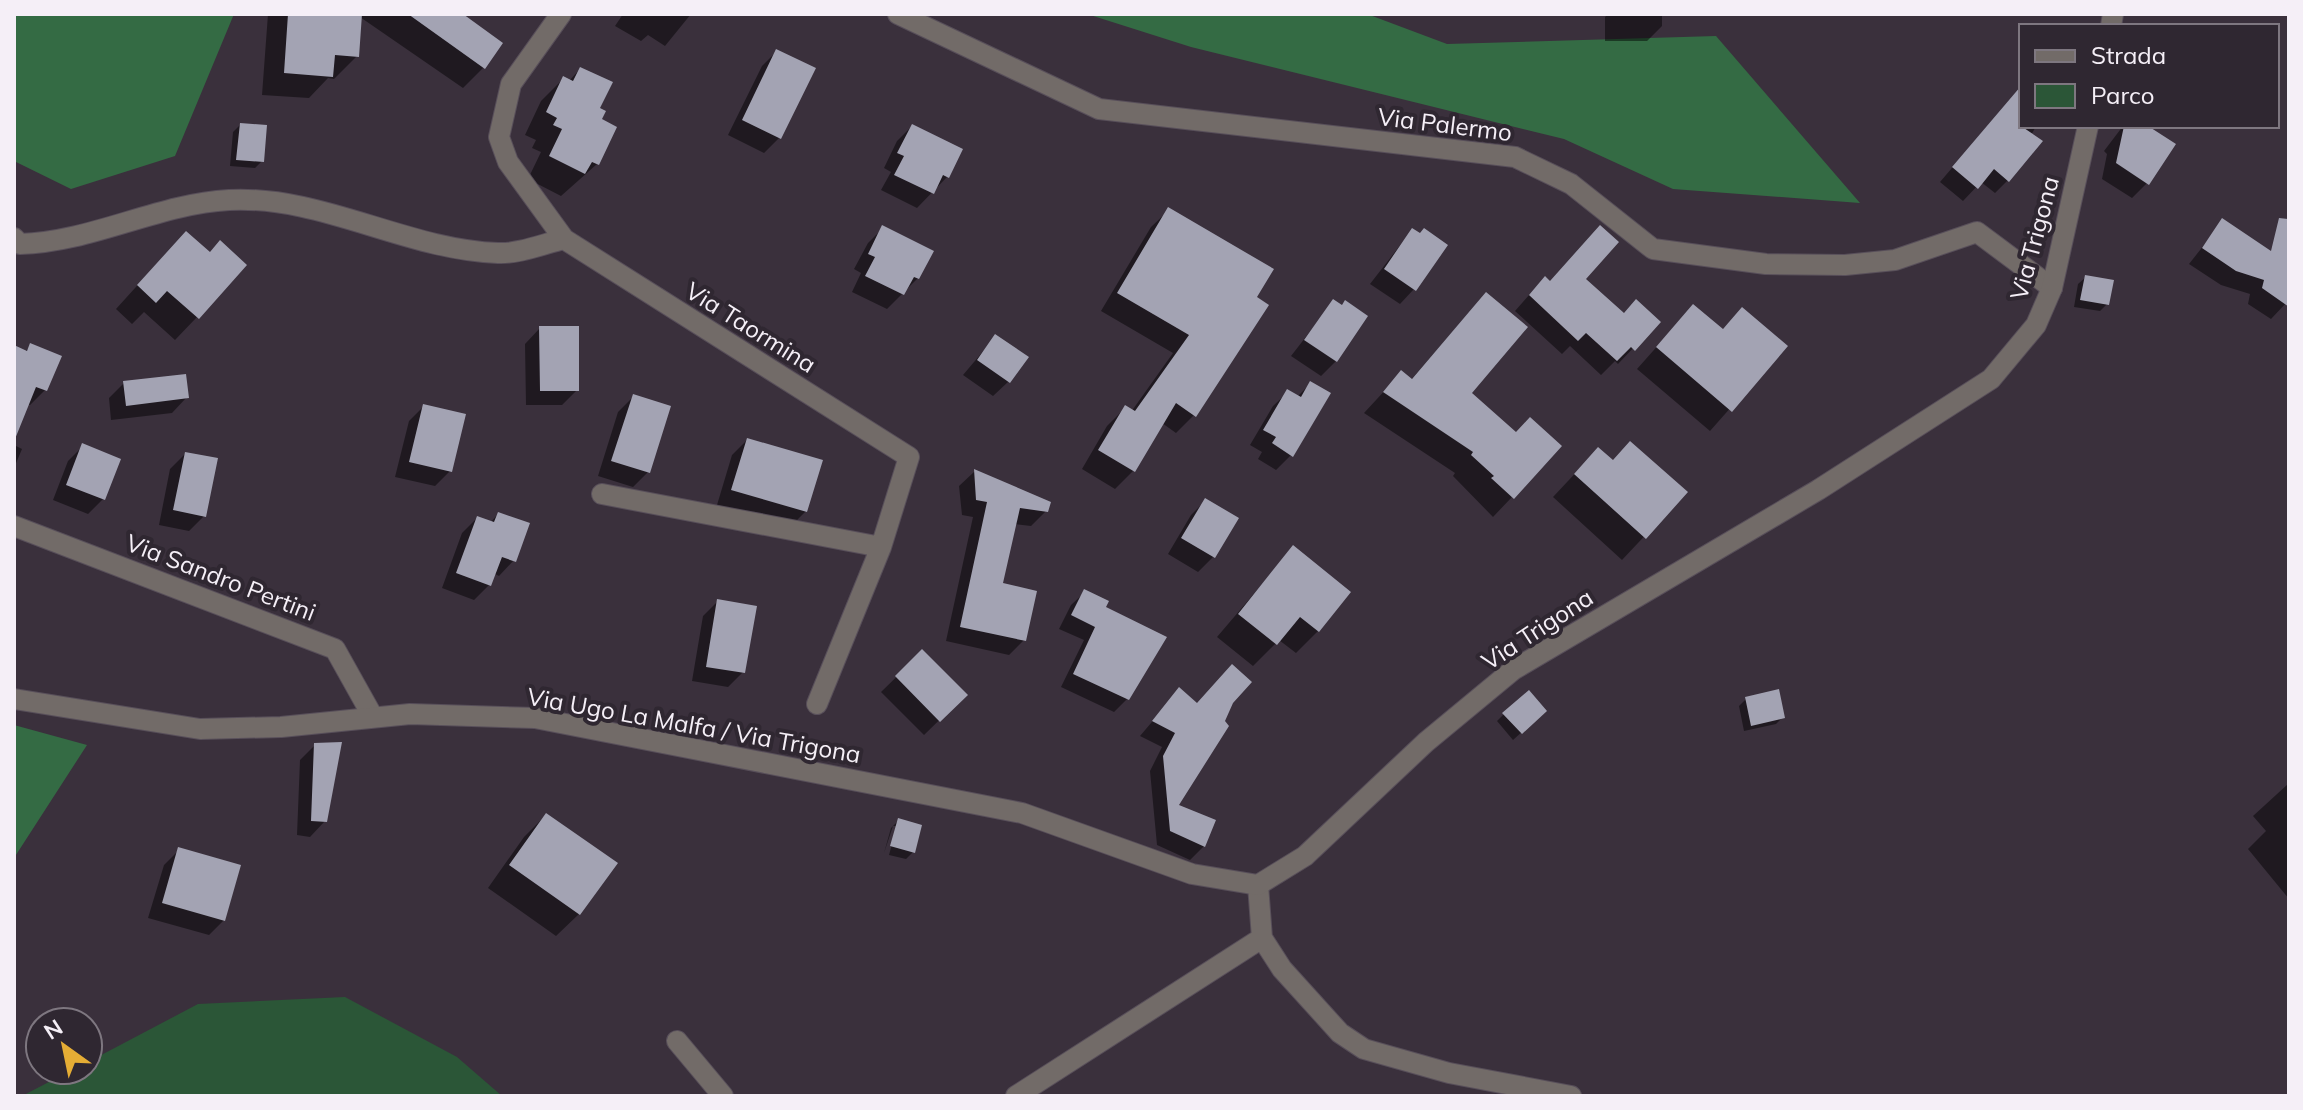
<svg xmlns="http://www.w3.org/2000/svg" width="2303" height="1110" viewBox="0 0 2303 1110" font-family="Mulish,sans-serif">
<rect width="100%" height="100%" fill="#3a303c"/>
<!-- green -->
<path fill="#2b5637" d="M345,997L457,1057L502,1096H22L72,1070H88V1062L198,1004Z"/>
<!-- forest -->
<path fill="#346b44" d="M14,14H234L175,156L71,189L14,161Z
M1087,14H1367L1447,44L1716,36L1860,203L1673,189L1564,139L1191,47Z
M14,725L87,745L14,858Z"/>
<!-- shadow -->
<path fill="#0007" d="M268,14H459L483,68L463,88L360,17L357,56L334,79L328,78L309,98L262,95Z
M623,14H691L665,46L648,35L641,41L615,26Z
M1608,14H1662V26L1647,41H1605V17Z
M777,51L813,69L779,138L764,153L728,135L762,66Z
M580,69L600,120L597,164L561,196L528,179L541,152L532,148L536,140L525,135L541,101L564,78L569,81Z
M2021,87V126H2036L2008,180L1995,193L1981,182L1963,201L1940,182Z
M240,125L262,161L255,168L230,166L233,132Z
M912,126L947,177L917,208L881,190L891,172L884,168L897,141Z
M2123,126H2144L2147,183L2132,198L2102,179L2107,154L2104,151Z
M1169,210L1254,298L1194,415L1176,433L1162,423L1133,471L1115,489L1082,469L1107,426L1125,408L1131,412L1173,353L1101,311L1151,227Z
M2223,221L2289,266V300L2271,319L2248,304L2250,294L2221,285L2189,264Z
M883,228L918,278L887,309L852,292L861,273L854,269L868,243Z
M1412,230L1414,289L1400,304L1370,284Z
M209,254L197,317L175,340L144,312L132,324L116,309L164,256Z
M2086,277L2107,304L2100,311L2074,307L2078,284Z
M1583,279L1623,315L1658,322L1618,364L1615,361L1601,375L1570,346L1562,354L1515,311L1530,294L1550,283Z
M1333,302L1336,361L1321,376L1291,356Z
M1693,306L1722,330L1742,310L1785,346L1710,431L1637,369Z
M1467,315L1469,393L1512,497L1493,517L1453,476L1455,473L1364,413L1401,373L1410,381Z
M540,328L577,390L562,405H526L525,344Z
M996,336L1008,382L993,396L963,375Z
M31,346L45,390L30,405L27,404L14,436V348L25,352Z
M124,383L187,397L172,413L111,420L109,398Z
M1311,383L1291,455L1276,470L1258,459L1262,452L1250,445L1273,406L1288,392L1297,397Z
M633,397L648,472L633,487L598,476L618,412Z
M424,406L450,471L435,486L395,477L409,421Z
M747,440L806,511L791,526L717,505L732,455Z
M14,445L22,449L14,468Z
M83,446L103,499L88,514L53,500L68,461Z
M1598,449L1612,462L1685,493L1622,560L1553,497Z
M185,454L204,516L189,531L159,525L170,469Z
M974,472L1048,504L1046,511L1031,526L1014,524L1000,584L1024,640L1009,655L946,641L973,517L962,515L959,486Z
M1206,500L1213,557L1198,572L1168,554L1191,515Z
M498,514L514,560L499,576L493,573L489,585L474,600L442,588L462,533L477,518L490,523Z
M1293,548L1318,631L1296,653L1279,640L1253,666L1217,637Z
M1085,592L1103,608L1127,699L1114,712L1061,687L1084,640L1059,629L1071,605Z
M718,601L743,672L728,687L692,681L703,616Z
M922,652L965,695L924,735L881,692Z
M1179,690L1197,705L1231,702L1176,806L1204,846L1190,860L1157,845L1150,771L1162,747L1140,736Z
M1746,699L1783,717L1776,724L1744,731L1739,706Z
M1545,711L1513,740L1497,721L1504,714Z
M315,745L325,821L310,837L297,835L300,760Z
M2289,783V899L2248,849L2266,831L2253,816Z
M546,815L579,914L556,936L488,888L524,837Z
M898,821L913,852L906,859L889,855L897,826H893L884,853L891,828Z
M179,850L224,920L209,935L148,918L164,865Z"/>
<!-- building -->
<path fill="#a3a3b3" d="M288,14H362L359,57L335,55L333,77L284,73Z
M408,14H463L503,43L485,69Z
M776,49L816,68L781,139L742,120Z
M580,67L613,82L600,108L606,111L602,119L617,127L599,165L592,162L585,174L549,156L562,129L553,125L557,118L546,112L563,76L573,81Z
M2021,86V126L2043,141L2009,182L1994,169L1978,189L1952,167Z
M240,123L267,125L264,162L236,160Z
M912,124L963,149L949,178L943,175L934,194L894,175L904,156L897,153Z
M2124,126H2148L2176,144L2149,185L2116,163Z
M1168,207L1274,269L1257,297L1269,305L1196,417L1176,403L1135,472L1098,450L1125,405L1135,411L1189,335L1117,293Z
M2222,218L2271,251L2279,218L2289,219V307L2262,288L2264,280L2236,271L2202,248Z
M882,225L934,251L919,279L914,277L904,295L865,276L875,257L868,254Z
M1600,225L1619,242L1586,279L1624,313L1636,299L1661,322L1635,351L1631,347L1617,361L1586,333L1578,341L1529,295L1545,276L1550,281Z
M1412,228L1420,233L1424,228L1448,245L1416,291L1384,269Z
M186,231L210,252L220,240L247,265L199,319L167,291L156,303L137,285Z
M2085,275L2114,280L2109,305L2080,300Z
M1486,292L1528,327L1472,393L1516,432L1530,417L1562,446L1514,499L1491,478L1494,476L1471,455L1473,452L1383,392L1401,370L1412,379Z
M1333,299L1342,305L1345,300L1368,316L1337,362L1304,340Z
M1693,304L1723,329L1742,307L1788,346L1732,412L1656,347Z
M539,326H579V391H540Z
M995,334L1029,357L1010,383L977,360Z
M30,343L62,356L47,391L36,387L15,439L14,345L27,351Z
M186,374L189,398L126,406L123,381Z
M1310,381L1331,393L1293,457L1272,443L1276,437L1263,430L1287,389L1301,397Z
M633,394L671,406L650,473L611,461Z
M423,404L466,414L452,472L409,462Z
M747,438L823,460L807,512L731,490Z
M1630,441L1688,492L1646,539L1574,474L1598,447L1613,460Z
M82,443L121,459L105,500L66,485Z
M185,452L218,458L206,517L173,510Z
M974,469L1051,502L1048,512L1020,508L1003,583L1037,591L1026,641L960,627L987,502L976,500Z
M1205,498L1239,518L1215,558L1181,538Z
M498,512L530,523L516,562L502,557L491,586L456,573L477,516L494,522Z
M1293,545L1351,592L1319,632L1300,617L1277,645L1238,614Z
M1084,589L1109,601L1106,607L1167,637L1129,700L1073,674L1095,627L1071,615Z
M717,599L757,606L745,673L706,667Z
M922,649L968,695L940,722L895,676Z
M1232,664L1252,682L1233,703L1225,721L1229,726L1179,805L1216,820L1205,847L1170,831L1163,756L1175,733L1152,721L1179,687L1197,703Z
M1779,689L1785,718L1751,726L1745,697Z
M1529,690L1547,711L1522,734L1502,713Z
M342,742L327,822L311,821L314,743Z
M546,813L618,863L580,915L509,865Z
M898,818L922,825L915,853L890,846Z
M178,847L241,865L225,921L162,903Z"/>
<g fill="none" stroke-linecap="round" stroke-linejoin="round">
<defs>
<path id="minor" d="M561,14L511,84L499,137L508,162L564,239L909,457L881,547L817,704
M898,14L1099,109L1515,157L1571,184L1653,249L1766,264L1845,265L1895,260L1977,232L2052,288
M14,238L20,244C92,242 157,204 229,200C321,195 407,250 498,253C519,254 543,244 564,239
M602,494L881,547
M14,526L335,649L373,717
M1258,885L1262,938L1282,969L1340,1033L1364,1049L1449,1073L1571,1096
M677,1041L723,1096
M1016,1096L1262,938"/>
<path id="tertiary" d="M2111,26L2113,14
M14,699L200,729L281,727L410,714L535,718L1022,813L1192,874L1258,885L1305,856L1426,742L1513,670L1818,490L1991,379L2036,325L2052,288L2088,126"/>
</defs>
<!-- minor casing -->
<use href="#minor" stroke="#584f5a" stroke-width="22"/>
<!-- tertiary casing -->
<use href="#tertiary" stroke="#584f5a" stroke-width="22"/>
<!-- minor -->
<use href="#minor" stroke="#726b68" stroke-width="20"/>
<!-- tertiary -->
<use href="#tertiary" stroke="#726b68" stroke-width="20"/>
</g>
<g text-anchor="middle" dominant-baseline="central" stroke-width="8" stroke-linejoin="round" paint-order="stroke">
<!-- street labels -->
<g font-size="24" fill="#f5eff7" stroke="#2f2731">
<text transform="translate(1445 124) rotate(7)">Via Palermo</text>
<text transform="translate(2034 238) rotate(-75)">Via Trigona</text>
<text transform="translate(751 327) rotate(32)">Via Taormina</text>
<text transform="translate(221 577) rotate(21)">Via Sandro Pertini</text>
<text transform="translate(1537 629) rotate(-33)">Via Trigona</text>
<text transform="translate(694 725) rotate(10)">Via Ugo La Malfa / Via Trigona</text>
</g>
</g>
<!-- border -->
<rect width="2303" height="1110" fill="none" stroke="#f5eff7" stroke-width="32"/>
<!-- legend -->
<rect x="2019" y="24" width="260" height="104" fill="#2f2731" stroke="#7e7780" stroke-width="2"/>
<rect x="2035" y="50" width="40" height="12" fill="#726b68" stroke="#7e7780" stroke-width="2"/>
<text x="2091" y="64" font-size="24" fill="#f5eff7">Strada</text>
<rect x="2035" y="84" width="40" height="24" fill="#2b5637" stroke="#7e7780" stroke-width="2"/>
<text x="2091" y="104" font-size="24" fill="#f5eff7">Parco</text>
<!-- north arrow -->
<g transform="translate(64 1046) rotate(327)"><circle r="38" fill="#2f2731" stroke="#7e7780" stroke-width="2"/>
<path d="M0-6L14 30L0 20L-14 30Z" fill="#e5ad35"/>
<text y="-12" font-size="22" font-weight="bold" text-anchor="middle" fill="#f5eff7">N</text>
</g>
</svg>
